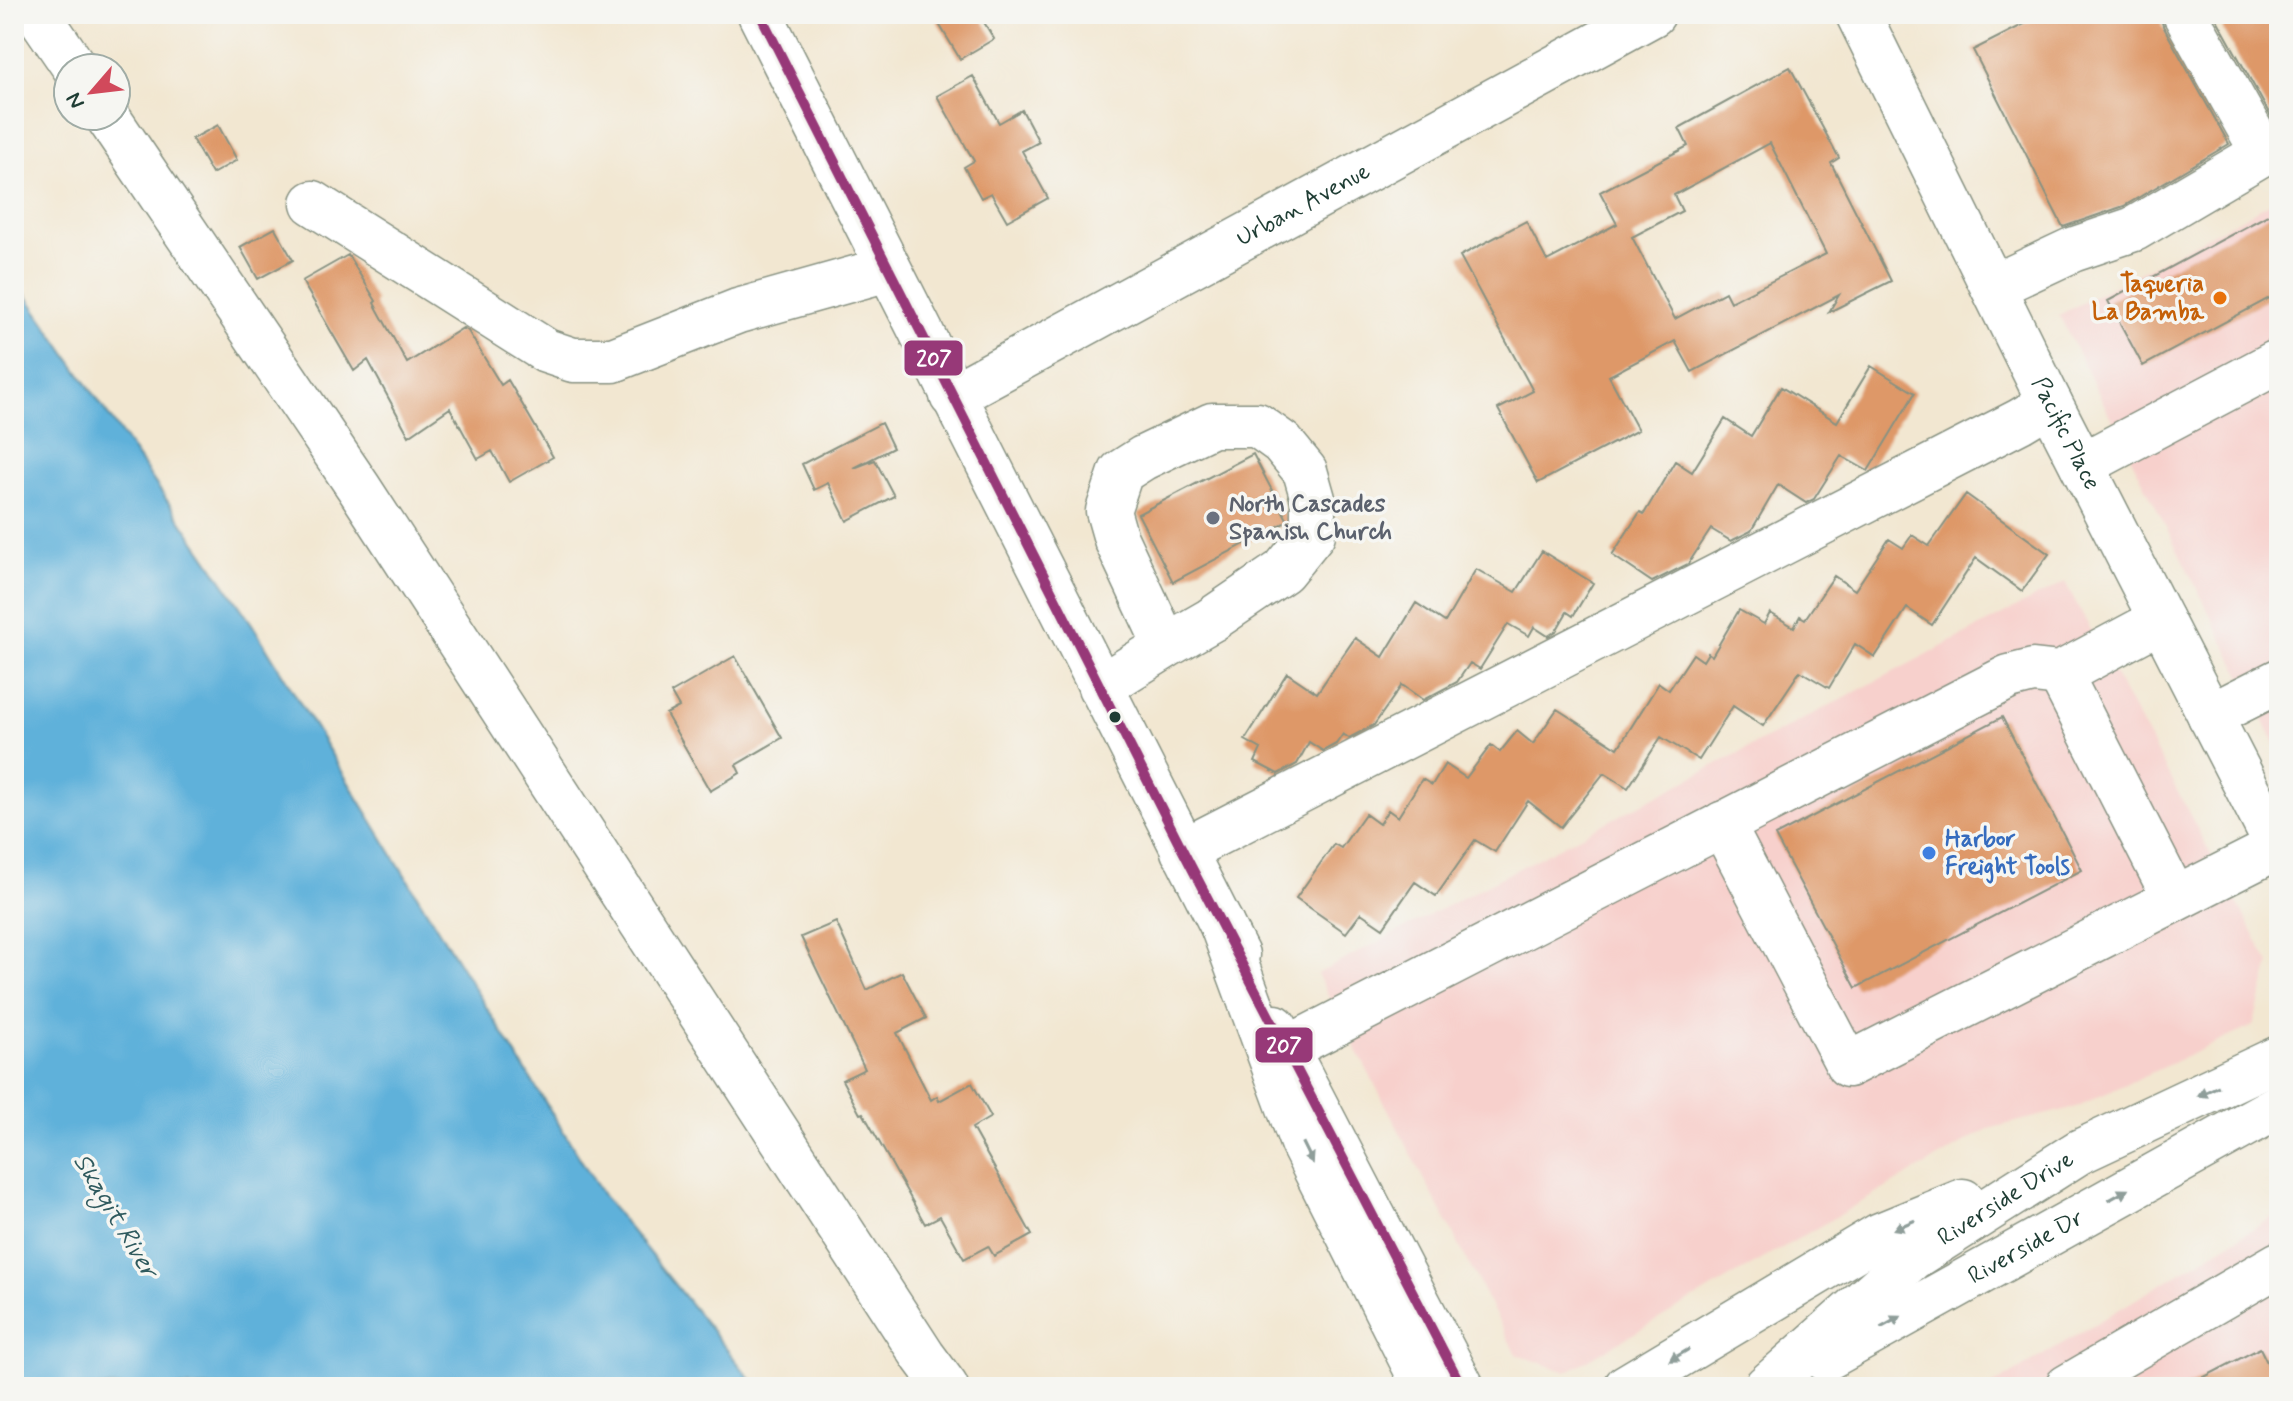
<svg xmlns="http://www.w3.org/2000/svg" width="2293" height="1401" viewBox="0 0 2293 1401" font-family="Mynerve,sans-serif">
<rect width="100%" height="100%" fill="#f6f6f2"/>
<filter id="ink" filterUnits="userSpaceOnUse"><feTurbulence type="fractalNoise" baseFrequency=".0125" numOctaves="2"/><feDisplacementMap in="SourceGraphic" scale="16" xChannelSelector="R" yChannelSelector="G"/><feConvolveMatrix kernelMatrix="1 2 1 2 8 2 1 2 1" color-interpolation-filters="sRGB"/></filter>
<filter id="wash" filterUnits="userSpaceOnUse"><feTurbulence type="fractalNoise" baseFrequency=".006" numOctaves="4" result="noise"/><feDisplacementMap in="SourceGraphic" scale="32" xChannelSelector="R" yChannelSelector="G"/><feGaussianBlur stdDeviation="1.8" result="paint"/><feColorMatrix in="noise" values="0 0 0 0 0 0 0 0 0 0 0 0 0 0 0 0 0 1.4 0 .05"/><feComposite in="paint" operator="in"/></filter>
<g filter="url(#wash)">
<rect width="100%" height="100%" fill="#f2e7d1"/>
<!-- built -->
<path fill="#f7d0cc" d="M2279,198V751L2059,315Z
M2065,582L2270,964L2253,1026L2076,1107L1988,1129L1567,1372L1516,1354L1317,974Z
M2279,1213V1387H1990Z"/>
<!-- water -->
<path fill="#5eb1da" stroke="#3e7787" stroke-width="2" d="M14,278L252,624L439,931L604,1197L757,1387H14Z"/>
<g id="blocks">
<!-- building -->
<path fill="#de9868" fill-rule="evenodd" d="M933,14H979L994,39L960,59Z
M2044,14H2160L2163,26L2229,144L2124,206L2063,227L1973,50Z
M2214,14H2279V120L2274,122Z
M1790,67L1839,158L1831,163L1891,281L1829,312L1839,295L1692,372L1675,341L1609,376L1638,430L1538,483L1498,409L1533,391L1460,256L1526,221L1547,261L1617,224L1600,192L1688,146L1679,128ZM1770,143L1826,254L1730,302L1725,292L1675,319L1632,237L1682,211L1674,195Z
M973,76L999,123L1022,110L1039,142L1022,151L1048,198L1007,221L991,193L981,198L964,167L974,161L937,96Z
M218,125L237,160L212,174L192,139Z
M2279,209V293L2143,366L2108,301Z
M275,228L293,260L258,279L240,247Z
M348,255L376,301L374,303L407,363L463,328L468,331L501,385L508,380L553,457L509,482L492,451L478,459L450,408L409,436L368,360L354,371L302,281Z
M1871,366L1915,393L1868,471L1841,456L1814,499L1806,503L1778,485L1751,531L1731,541L1711,529L1688,564L1652,582L1612,555L1640,512L1644,514L1675,461L1692,472L1725,419L1751,436L1781,387L1837,422Z
M881,423L893,448L854,468L875,460L894,496L847,521L828,483L814,490L802,464Z
M1253,454L1288,521L1173,582L1138,514Z
M1966,494L2049,554L2022,591L1976,558L1932,625L1907,608L1875,657L1855,644L1829,688L1800,671L1763,726L1733,706L1699,760L1661,737L1628,788L1604,773L1561,827L1528,801L1495,852L1475,840L1436,896L1415,882L1383,928L1361,913L1346,933L1296,898L1334,844L1341,848L1365,814L1379,824L1388,810L1398,817L1422,779L1432,785L1445,764L1466,778L1491,745L1500,752L1517,731L1533,744L1557,709L1618,748L1659,683L1669,690L1693,654L1703,661L1708,653L1712,656L1739,610L1764,624L1770,613L1794,627L1800,616L1805,619L1834,576L1855,590L1889,539L1903,548L1912,535L1929,546Z
M1542,551L1593,583L1573,616L1567,612L1556,631L1548,636L1534,627L1529,636L1508,624L1480,669L1470,663L1457,682L1423,700L1402,685L1374,725L1349,738L1343,734L1336,744L1323,751L1309,742L1297,764L1278,774L1255,762L1261,749L1245,740L1287,673L1317,693L1355,638L1383,657L1416,603L1445,622L1476,569L1516,592Z
M735,656L782,738L736,765L740,773L710,791L666,714L679,707L671,693Z
M2002,717L2082,870L1856,988L1775,836Z
M836,922L867,990L902,972L926,1018L897,1033L931,1100L937,1096L939,1101L972,1083L991,1117L972,1128L1032,1235L994,1256L988,1246L964,1259L940,1216L925,1224L863,1113L860,1114L842,1080L865,1069L801,937Z
M2260,1348L2279,1387H2185Z"/>
</g>
</g>
<g filter="url(#ink)">
<use href="#blocks" fill-opacity="0" stroke="#889282" stroke-width="2"/>
<g fill="none" stroke-linecap="round" stroke-linejoin="round">
<defs>
<g id="minor">
<path d="M38,14L75,68"/>
<path d="M760,14L1237,955"/>
<path id="s1" d="M1858,14L2050,403L2279,850"/>
<path d="M107,116L359,488L923,1356L946,1387"/>
<path d="M313,203L546,351L573,360H613L738,311L888,269"/>
<path d="M1993,287L2072,250L2134,229L2263,153L2185,14"/>
<path id="s2" d="M952,396L1653,14"/>
<path d="M2082,465L2279,361"/>
<path d="M2161,620L2060,674L2175,899"/>
<path d="M1100,687L1166,646L1116,539L1108,511L1121,472L1143,458L1212,425H1257L1282,443L1305,471L1313,499V534L1283,571L1211,620L1166,646"/>
<path d="M2210,716L2279,681"/>
<path d="M1722,824L1848,1065L2278,847"/>
<path d="M1183,851L2020,421L2050,403"/>
<path d="M1275,1027L1462,1387"/>
<path d="M1286,1049L2009,677L2033,671L2060,674"/>
<path d="M2067,1387L2279,1264"/>
</g>
<g id="major">
<path d="M1221,923L1302,1143L1425,1387"/>
<path id="s3" d="M1825,1359L2279,1106"/>
<path d="M1626,1387L1880,1235L1963,1201"/>
<path id="s4" d="M1766,1387L1912,1258L2079,1152L2279,1058"/>
</g>
</defs>
<!-- minor casing -->
<use href="#minor" stroke="#889282" stroke-width="47"/>
<!-- major casing -->
<use href="#major" stroke="#889282" stroke-width="47"/>
<!-- minor -->
<use href="#minor" stroke="#fff" stroke-width="44"/>
<!-- major -->
<use href="#major" stroke="#fff" stroke-width="44"/>
<defs>
<path id="bus-1" d="M760,14L1183,851L1462,1387"/>
</defs>
<!-- bus-1 casing -->
<use href="#bus-1" stroke="#f6f6f2" stroke-width="16"/>
<!-- bus-1 -->
<use href="#bus-1" stroke="#973978" stroke-width="10"/>
</g>
<!-- one-way arrows -->
<defs><path id="oneway-solid" d="M-6-.8H1V-3.2L6.5 0L1 3.2V.8H-6Z" transform="scale(2)"/></defs>
<g fill="#8f9e9a">
<use href="#oneway-solid" transform="translate(2208 1091) rotate(155)"/>
<use href="#oneway-solid" transform="translate(1308 1153) rotate(64)"/>
<use href="#oneway-solid" transform="translate(2118 1195) rotate(-29)"/>
<use href="#oneway-solid" transform="translate(1904 1225) rotate(157)"/>
<use href="#oneway-solid" transform="translate(1891 1322) rotate(-29)"/>
<use href="#oneway-solid" transform="translate(1679 1355) rotate(149)"/>
</g>
</g>
<!-- markers -->
<circle fill="#e8710a" stroke="#f6f6f2" stroke-width="3" cx="2220" cy="298" r="8"/>
<circle fill="#6b7280" stroke="#f6f6f2" stroke-width="3" cx="1213" cy="518" r="8"/>
<circle fill="#1f3d34" stroke="#f6f6f2" stroke-width="3" cx="1115" cy="717" r="7"/>
<circle fill="#3f7fe0" stroke="#f6f6f2" stroke-width="3" cx="1929" cy="853" r="8"/>
<g text-anchor="middle" dominant-baseline="central" stroke-width="7" stroke-linejoin="round" paint-order="stroke">
<!-- street labels -->
<g font-size="24" fill="#1f3d34" stroke="#f6f6f2">
<text stroke="none"><textPath href="#s2" startOffset="400">Urban Avenue</textPath></text>
<text stroke="none"><textPath href="#s1" startOffset="468">Pacific Place</textPath></text>
<text stroke="none"><textPath href="#s4" startOffset="306">Riverside Drive</textPath></text>
<text stroke="none"><textPath href="#s3" startOffset="230">Riverside Dr</textPath></text>
</g>
<!-- food labels -->
<g font-size="24" font-weight="bold" fill="#c56008" stroke="#f6f6f2" text-anchor="end">
<text x="2204" y="284">Taqueria<tspan x="2204" dy="28">La Bamba</tspan></text>
</g>
<!-- worship labels -->
<g font-size="24" font-weight="bold" fill="#5b616d" stroke="#f6f6f2" text-anchor="start">
<text x="1229" y="504">North Cascades<tspan x="1229" dy="28">Spanish Church</tspan></text>
</g>
<!-- shop labels -->
<g font-size="24" font-weight="bold" fill="#366cbe" stroke="#f6f6f2" text-anchor="start">
<text x="1945" y="839">Harbor<tspan x="1945" dy="28">Freight Tools</tspan></text>
</g>
<!-- water labels -->
<g font-size="26" font-style="italic" fill="#2f5a5e" stroke="#f6f6f2">
<text transform="translate(115 1216) rotate(59)">Skagit River</text>
</g>
</g>
<g stroke="#f6f6f2" stroke-width="3">
<rect x="903" y="339" width="61" height="38" rx="8" fill="#973978"/>
<rect x="1254" y="1026" width="60" height="38" rx="8" fill="#973978"/>
</g>
<g font-size="22" text-anchor="middle" font-weight="bold" fill="#fff">
<text x="934" y="366">207</text>
<text x="1284" y="1053">207</text>
</g>
<!-- margin -->
<rect width="2293" height="1401" fill="none" stroke="#f6f6f2" stroke-width="48"/>
<!-- north arrow -->
<g transform="translate(92 92) rotate(242)"><circle r="38" fill="#f6f6f2" stroke="#a0aca6" stroke-width="2"/>
<path d="M0-6L14 30L0 20L-14 30Z" fill="#d1495b"/>
<text y="-12" font-size="22" font-weight="bold" text-anchor="middle" fill="#1f3d34">N</text>
</g>
</svg>
